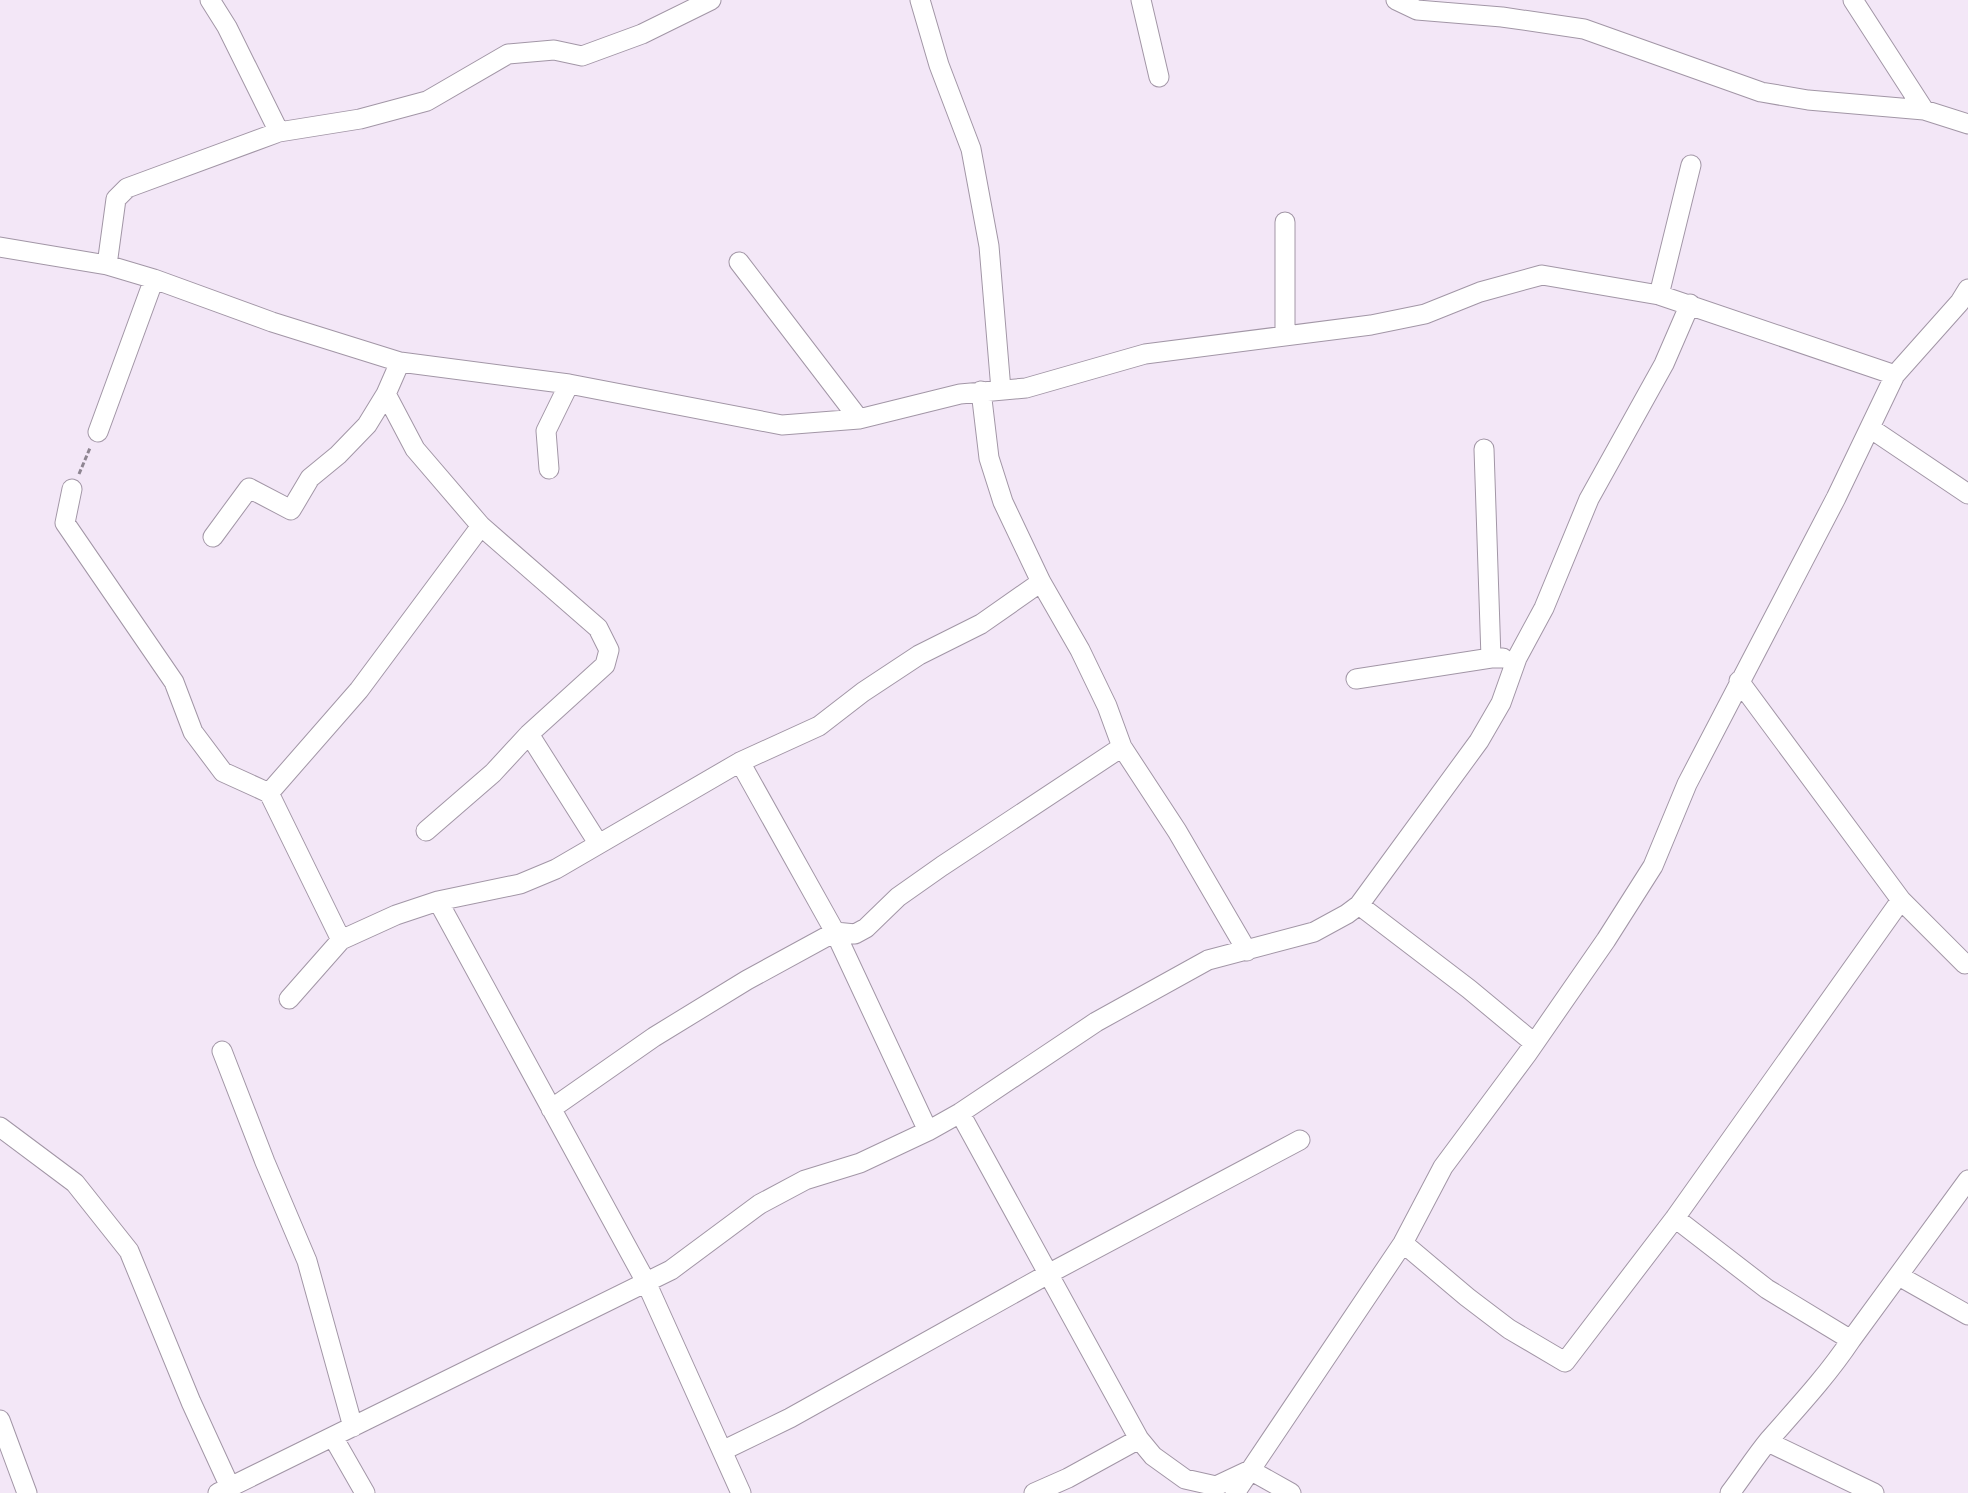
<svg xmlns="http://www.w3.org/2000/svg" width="1968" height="1493" viewBox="0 0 1968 1493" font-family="Inter,sans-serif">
<rect width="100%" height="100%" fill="#f3e7f7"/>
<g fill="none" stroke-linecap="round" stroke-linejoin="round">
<defs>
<path id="minor" d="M210,0L227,27L279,132
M920,0L939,65L971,149L989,246L1001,390
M1141,0L1159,77
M1396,0L1417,10L1502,17L1584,29L1761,92L1808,100L1924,110L1968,124
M1853,0L1924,110
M0,247L107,265L154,279L272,322L400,362L569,384L782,425L859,419L960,394L1026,388L1145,354L1371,325L1425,314L1480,292L1542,275L1659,295L1895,375L1960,302L1968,289
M739,262L859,419
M107,265L116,199L127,188L279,132L360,119L427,101L508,54L554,50L582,56L642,34L711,0
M1659,295L1691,165
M1285,336V222
M386,394L415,449L481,526L598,628L609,650L605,665L529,734L493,773L426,831
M1870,428L1968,494
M98,432L154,279
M1484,449L1491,658
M549,469L546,431L569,384
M72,489L65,523L174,682L193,732L223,772L269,793L341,940
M213,537L249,488L291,510L310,478L338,455L367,425L386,394L400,362
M1356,679L1491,658H1503
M1739,681L1901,900L1965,964
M529,734L598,843
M1122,747L1177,831L1247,951
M740,762L835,932L928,1131
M269,793L359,690L481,526
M438,901L646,1282L741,1493
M1359,905L1469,989L1534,1043
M289,999L341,940L396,915L438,901L520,884L556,869L740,762L819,726L863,692L919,655L981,624L1041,582
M222,1051L265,1162L307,1261L353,1427
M551,1109L654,1037L747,980L835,932L855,934L866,928L898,897L942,866L1122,747L1107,706L1080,650L1041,582L1003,502L989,458L981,391
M960,1113L1139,1439
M0,1127L75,1183L129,1251L191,1402L230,1487
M1675,1218L1767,1289L1851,1340
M1403,1243L1467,1297L1509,1329L1565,1362L1675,1218L1901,900
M1899,1276L1968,1315
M0,1420L27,1493
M333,1437L365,1493
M1768,1442L1874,1493
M722,1451L790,1418L1050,1273L1300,1140
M218,1493L671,1270L760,1204L805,1180L860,1163L928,1131L960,1113L1096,1022L1208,960L1314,932L1347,914L1359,905L1479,741L1501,703L1517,658L1544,608L1589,499L1664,364L1690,304
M1034,1493L1068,1478L1139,1439L1153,1456L1185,1479L1216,1486L1250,1470L1291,1493
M1235,1493L1403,1243L1443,1167L1527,1054L1606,940L1653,866L1687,784L1836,498L1895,375
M1730,1493C1743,1476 1755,1457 1769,1440C1798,1407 1827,1376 1851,1340L1968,1180"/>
</defs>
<!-- minor casing -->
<use href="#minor" stroke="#a296a6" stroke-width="21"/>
<!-- path -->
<path stroke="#8e8591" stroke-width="3" stroke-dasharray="5 2.5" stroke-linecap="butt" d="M79,474L90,448"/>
<!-- minor -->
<use href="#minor" stroke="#fff" stroke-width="19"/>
</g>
</svg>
